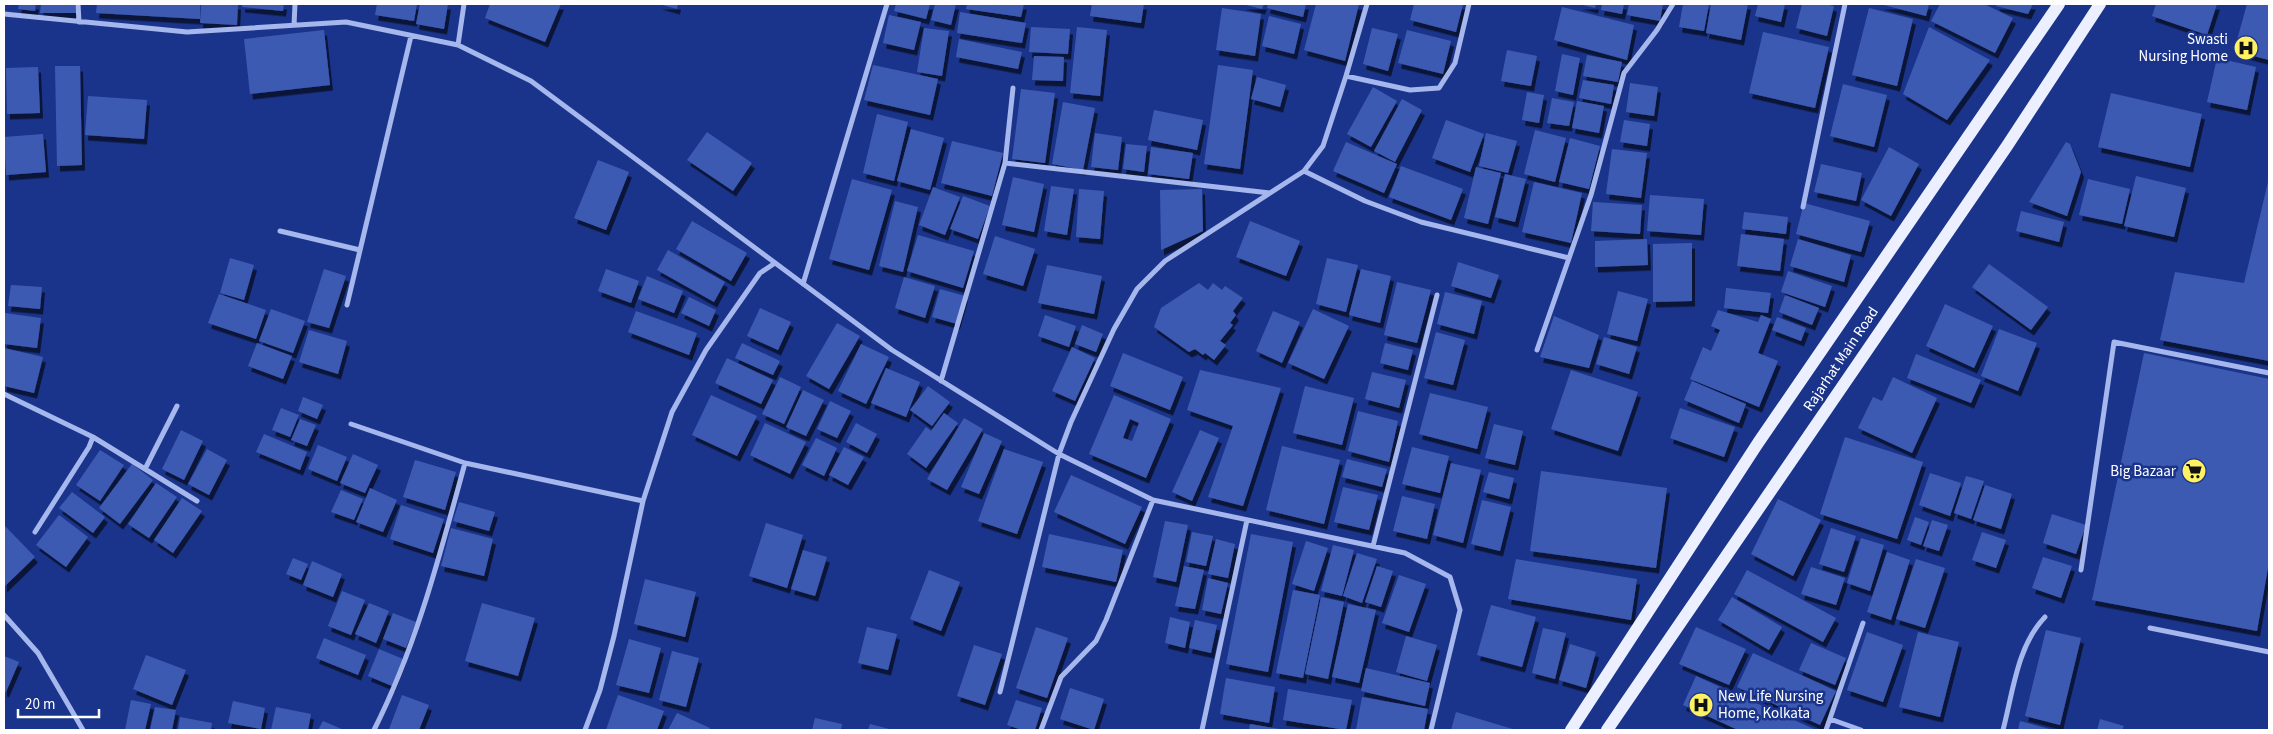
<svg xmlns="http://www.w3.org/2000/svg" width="2273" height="734" viewBox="0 0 2273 734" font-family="'Source Sans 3',sans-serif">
<defs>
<filter id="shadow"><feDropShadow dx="3" dy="5.5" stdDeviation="0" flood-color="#0009"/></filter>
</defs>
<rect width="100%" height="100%" fill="#1a348b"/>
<!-- building -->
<path fill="#3e5ab2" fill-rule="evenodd" filter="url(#shadow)" d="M19,4H36L35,11L18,9Z
M41,4H75L76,13H40Z
M97,4H200V19L96,13Z
M201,4H238L237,25L200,23Z
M242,4H284L283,11L242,7Z
M377,4H417L414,21L375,15Z
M420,4H448L444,29L416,24Z
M490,4H561L545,42L485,18Z
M659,4H678L677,9Z
M896,4H930L926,19L894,11Z
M935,4H956L951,25L931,20Z
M967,4H1024L1021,17L966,9Z
M1092,4H1144L1141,23L1090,16Z
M1242,4H1264L1262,9Z
M1268,4H1306L1303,17L1267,8Z
M1316,4H1359L1345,61L1304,50Z
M1414,4H1463L1456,32L1410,20Z
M1579,4H1596L1595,8Z
M1602,4H1624L1622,14L1601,10Z
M1629,4H1663L1660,21L1627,15Z
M1683,4H1709L1704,31L1679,27Z
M1711,4H1748L1741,40L1706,33Z
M1758,4H1785L1781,22L1755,16Z
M1802,4H1824L1834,6L1827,36L1796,28Z
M1880,4H1929L1926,16Z
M1940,4H1984L2013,18L1995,53L1931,21Z
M1997,4H2033L2028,14L1996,6Z
M2156,4H2217L2207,35L2152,16Z
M2247,4H2269V60L2234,51Z
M1562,7L1634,25L1627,60L1554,40Z
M1222,8L1261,14L1255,56L1216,50Z
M1869,8L1913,19L1897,86L1852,75Z
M960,12L1026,23L1022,43L957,33Z
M889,15L921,22L914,50L883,43Z
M1269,16L1301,24L1294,54L1262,46Z
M1031,27L1070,29L1068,54L1029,52Z
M1077,27L1107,30L1100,96L1070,93Z
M1929,27L1990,60L1947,120L1903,94Z
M924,28L949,31L942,76L917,72Z
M1372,28L1398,34L1388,71L1363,64Z
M324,30L330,85L250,94L244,39Z
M1407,30L1451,41L1443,74L1398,63Z
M1763,32L1829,47L1815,108L1749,93Z
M959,39L1022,52L1018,69L956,57Z
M1507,50L1537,56L1531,86L1501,81Z
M1562,54L1580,58L1573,95L1555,91Z
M1587,55L1622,62L1618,82L1583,76Z
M1034,56L1064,57L1063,81L1032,80Z
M2217,58L2256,67L2247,110L2207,102Z
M873,65L938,79L930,115L864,100Z
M1218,65L1253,70L1240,169L1204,164Z
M55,66H80L82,165L57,166Z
M38,67L40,113L7,114L6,68Z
M1257,77L1286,85L1280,107L1251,99Z
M1583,80L1614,85L1611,104L1579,98Z
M1630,83L1658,87L1654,116L1626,112Z
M1843,84L1887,95L1874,147L1830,136Z
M1373,87L1397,101L1371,147L1347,134Z
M1021,89L1055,93L1045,163L1012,159Z
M1527,92L1544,95L1539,123L1522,120Z
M2111,93L2202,114L2190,167L2098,147Z
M88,96L147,100L144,139L85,135Z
M1552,98L1574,102L1569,126L1547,123Z
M1402,99L1422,110L1395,162L1374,151Z
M1577,101L1604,106L1599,133L1572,128Z
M1063,102L1095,108L1083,170L1052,164Z
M1154,110L1203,120L1197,150L1148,140Z
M877,114L908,122L894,181L863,173Z
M1446,120L1484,134L1470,172L1432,158Z
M1624,120L1650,124L1647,146L1620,142Z
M911,129L944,138L930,190L897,181Z
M1535,130L1566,138L1555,182L1524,174Z
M707,132L752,163L733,191L687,160Z
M1095,133L1122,137L1118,170L1091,167Z
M1486,133L1517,141L1508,173L1479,166Z
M43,134L46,172L6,175L4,137Z
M1570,138L1600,146L1589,189L1559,182Z
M952,141L1003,153L992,196L941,183Z
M1346,142L1397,164L1384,193L1333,171Z
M2066,142L2070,144L2081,172L2067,216L2029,202Z
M1126,144L1147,146L1144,172L1123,169Z
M1151,147L1193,153L1189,179L1148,174Z
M1889,147L1919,164L1891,216L1861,200Z
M1612,149L1647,153L1641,198L1606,194Z
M598,160L629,172L606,230L574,218Z
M1821,164L1862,173L1856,201L1814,192Z
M1401,166L1463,189L1451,220L1389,197Z
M1476,167L1501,173L1488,224L1464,218Z
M1505,174L1526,179L1515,222L1495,217Z
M2136,176L2186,188L2174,237L2124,226Z
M1013,177L1044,184L1034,232L1002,225Z
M2269,178V361L2160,340L2175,272L2244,283Z
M852,179L892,190L869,270L829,259Z
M2088,179L2130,189L2122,224L2079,215Z
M1534,182L1582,193L1571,243L1522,232Z
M1051,186L1074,189L1067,235L1044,231Z
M933,187L960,197L945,235L919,225Z
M1079,189L1104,191L1100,239L1076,237Z
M1202,189L1203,231L1161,250L1160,190Z
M1650,195L1704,199L1701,235L1647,231Z
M963,196L990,206L978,239L950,229Z
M895,201L918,207L903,272L879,266Z
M1593,202L1642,205L1640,234L1591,231Z
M1804,203L1870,221L1861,252L1796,234Z
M2021,211L2064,222L2059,242L2016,231Z
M1744,212L1788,217L1786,234L1742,229Z
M692,221L747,253L731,281L676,249Z
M1250,221L1300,241L1286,276L1236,257Z
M1741,234L1784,239L1780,271L1737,266Z
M918,235L974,251L963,288L907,271Z
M995,236L1035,249L1023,286L983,274Z
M1647,239L1648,265L1595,267V241Z
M1798,239L1851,255L1844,282L1790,266Z
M1692,243V301L1653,302V244Z
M668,250L725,282L714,302L657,270Z
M230,258L254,265L244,300L220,293Z
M1327,258L1358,265L1346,312L1316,304Z
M1458,262L1499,275L1491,298L1451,286Z
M1989,264L2048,307L2031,330L1972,287Z
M1047,265L1102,276L1094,314L1038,303Z
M324,269L346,276L329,328L307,322Z
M606,269L639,281L631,303L598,291Z
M1361,269L1391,276L1380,323L1349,315Z
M1788,271L1832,286L1825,307L1781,292Z
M647,276L683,291L674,313L638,299Z
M904,277L935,286L925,318L895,308Z
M1397,282L1431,290L1417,343L1384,335Z
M1199,283L1208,290L1213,283L1222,290L1225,286L1243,298L1233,311L1236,315L1230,323L1233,325L1220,341L1226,345L1214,360L1205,353L1203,355L1195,349L1189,352L1154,327L1161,308Z
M11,285L42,287L40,309L8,306Z
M1726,288L1771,293L1768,313L1724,308Z
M940,289L965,296L957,324L932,317Z
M1618,291L1648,299L1637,341L1607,334Z
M1445,292L1482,301L1474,334L1437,324Z
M219,294L266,310L256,339L208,323Z
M1785,295L1819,308L1812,325L1779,312Z
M689,297L716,310L709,326L681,313Z
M1945,304L1993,326L1974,368L1926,346Z
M760,308L791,322L778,350L747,336Z
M271,309L305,321L293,353L259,341Z
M1313,309L1349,326L1324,379L1288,363Z
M1718,310L1758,322L1761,315L1771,319L1758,353L1778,361L1759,407L1690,379L1703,347L1711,351L1720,330L1711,326Z
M636,311L697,333L689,355L628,332Z
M1273,311L1300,322L1282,363L1256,351Z
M5,313L41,318L37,348L4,344Z
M1045,315L1076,326L1069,347L1038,336Z
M1554,316L1599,335L1589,368L1540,357Z
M1777,317L1806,328L1801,341L1772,330Z
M837,323L860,336L829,389L806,376Z
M1082,325L1103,334L1096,352L1075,344Z
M1999,329L2037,343L2018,391L1981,376Z
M309,330L347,341L338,374L299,362Z
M1436,332L1465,340L1453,385L1424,378Z
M1604,337L1637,347L1629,374L1596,364Z
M257,343L292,356L283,379L248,366Z
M742,343L780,361L773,375L735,358Z
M1385,343L1413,350L1408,370L1380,363Z
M861,344L889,357L866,404L838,391Z
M1072,347L1095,358L1075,401L1052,391Z
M4,348L43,357L34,393L4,386Z
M1123,353L1183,377L1170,410L1110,386Z
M2144,353L2269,379V562L2257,631L2092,600Z
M1916,354L1981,380L1971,403L1907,378Z
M727,358L773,380L761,404L715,383Z
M886,368L920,382L906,417L871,403Z
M1200,370L1281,388L1243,506L1208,497L1233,426L1187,410Z
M1571,370L1638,392L1618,451L1551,429Z
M1372,372L1406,380L1399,408L1365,399Z
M780,377L801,387L784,424L762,414Z
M1893,377L1937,398L1912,453L1858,428L1873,397L1882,401Z
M1692,381L1746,404L1739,423L1684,400Z
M928,386L950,402L932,426L910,410Z
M1305,386L1354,398L1342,445L1293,433Z
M803,390L824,400L806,436L786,427Z
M1430,393L1488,407L1477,449L1419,434Z
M711,395L757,416L737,456L692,435Z
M1114,395L1171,419L1146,478L1089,454ZM1130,419L1139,423L1132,441L1123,438Z
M303,397L323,405L317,419L298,411Z
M830,401L851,411L837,438L817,429Z
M281,408L299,415L290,437L272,430Z
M1680,408L1735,427L1724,457L1670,438Z
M1358,411L1398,421L1389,462L1348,451Z
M944,413L958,423L926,468L907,454L926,427L931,431Z
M964,418L983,429L947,490L927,479Z
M300,419L316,425L307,446L291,440Z
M765,423L806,442L790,474L750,455Z
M856,423L877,434L867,453L846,442Z
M1494,424L1523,431L1515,465L1485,458Z
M181,430L203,441L184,480L162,469Z
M1200,430L1219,438L1192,501L1172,492Z
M984,433L1002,441L979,494L961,487Z
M264,434L307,452L300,470L256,452Z
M1845,437L1923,462L1897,539L1820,514Z
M816,438L837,448L824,476L802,465Z
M318,445L347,457L337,481L308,469Z
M1282,446L1340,460L1324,524L1266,510Z
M844,447L864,457L848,485L829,475Z
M1412,447L1449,456L1440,493L1402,484Z
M207,449L227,460L209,495L188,484Z
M1004,449L1043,462L1017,534L978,521Z
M100,450L124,465L100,501L76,485Z
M353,454L378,465L365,493L340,483Z
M1347,459L1387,469L1382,487L1342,477Z
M415,460L456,472L445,510L403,497Z
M1451,463L1481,470L1463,543L1433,535Z
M132,464L153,480L120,524L99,508Z
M1541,471L1667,488L1656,568L1530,551Z
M1489,472L1514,478L1509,499L1483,492Z
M1930,473L1961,483L1950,516L1919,505Z
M1071,475L1142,507L1125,544L1054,512Z
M1966,476L1984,481L1971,519L1954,513Z
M156,483L177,497L149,538L128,524Z
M1985,485L2012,494L2001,529L1973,520Z
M1343,487L1378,495L1369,530L1334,522Z
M370,488L397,500L383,532L356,522Z
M341,490L363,499L354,520L331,512Z
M72,492L105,517L93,533L59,508Z
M1402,496L1435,504L1427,539L1393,531Z
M182,498L202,511L173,553L154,540Z
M1778,499L1821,520L1793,576L1751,554Z
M1482,500L1511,507L1500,551L1471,544Z
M459,502L495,512L489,531L453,521Z
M401,505L444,519L433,553L390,539Z
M2052,514L2086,525L2076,554L2043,543Z
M59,515L88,537L66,567L36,545Z
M1915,517L1929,522L1921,545L1907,540Z
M1932,520L1948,525L1939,551L1923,546Z
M1165,521L1188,525L1176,582L1153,577Z
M766,523L803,535L787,588L749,576Z
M4,525L35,557L4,587Z
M451,528L493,539L484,576L441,566Z
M1831,528L1856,536L1844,572L1819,564Z
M1192,532L1213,536L1206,566L1186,562Z
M1982,532L2006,540L1996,568L1972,560Z
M1049,534L1123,550L1116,582L1042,567Z
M1251,534L1293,542L1268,672L1226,664Z
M1861,538L1884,545L1870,591L1847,583Z
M1216,539L1235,544L1228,578L1208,574Z
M1306,541L1328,548L1314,591L1292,584Z
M1333,545L1354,550L1342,596L1321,591Z
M803,550L827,557L815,596L791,589Z
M1887,552L1910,560L1891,620L1867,612Z
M1357,553L1377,559L1362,603L1343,596Z
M2043,557L2072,566L2061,598L2032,588Z
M293,558L308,564L301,580L286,574Z
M1516,559L1637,579L1631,620L1508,599Z
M1916,559L1945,568L1925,628L1896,619Z
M312,561L342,574L333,597L303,585Z
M1184,566L1204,570L1195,609L1175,606Z
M1377,566L1393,571L1381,607L1365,602Z
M1811,567L1845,578L1836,605L1801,594Z
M929,570L960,582L941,631L910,619Z
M1747,570L1836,618L1823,642L1734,594Z
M1399,575L1426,584L1409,632L1382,623Z
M1208,578L1228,583L1221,614L1202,610Z
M645,579L696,592L685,637L634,624Z
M1293,590L1320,595L1303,678L1276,673Z
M342,591L365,600L351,635L328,626Z
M1321,597L1344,602L1328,679L1305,674Z
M1732,597L1782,627L1769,650L1718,620Z
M369,603L389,611L376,643L355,634Z
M482,603L535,618L518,676L465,661Z
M1348,604L1376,610L1359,683L1332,677Z
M1491,605L1536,617L1522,667L1477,655Z
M393,613L416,622L406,648L383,639Z
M1170,617L1190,622L1185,648L1165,643Z
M1195,620L1217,625L1211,653L1189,648Z
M867,627L897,634L888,670L858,663Z
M1036,627L1068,638L1047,698L1016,688Z
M1696,627L1746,649L1729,685L1679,664Z
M1543,628L1566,633L1555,679L1532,673Z
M2046,630L2081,638L2060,725L2025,716Z
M1867,632L1903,645L1883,702L1847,690Z
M1918,632L1959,642L1940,717L1899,707Z
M1406,636L1437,645L1427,681L1396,672Z
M324,638L366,655L358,675L316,658Z
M629,639L661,648L649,693L616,685Z
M1811,643L1846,658L1835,685L1799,670Z
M1570,644L1596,652L1586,688L1559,680Z
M974,645L1002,654L985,705L957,696Z
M379,649L403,659L392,686L368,676Z
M672,651L699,658L686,707L659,700Z
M1753,653L1836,691L1820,725L1737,687Z
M146,655L186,670L172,705L133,689Z
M4,656L19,662L6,692L4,691Z
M1366,668L1430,683L1425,706L1361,691Z
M1696,676L1816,730H1738L1683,705Z
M1226,678L1275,687L1269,723L1220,714Z
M1070,688L1104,699L1094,730L1060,719Z
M1288,689L1352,700L1346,730L1283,720Z
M402,695L429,705L419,730L389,729Z
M618,695L664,711L657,730H606Z
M1362,697L1428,709L1424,730H1356Z
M131,700L151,704L145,730H125Z
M1016,700L1042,708L1035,730H1022L1007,725Z
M233,701L265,708L261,729L228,723Z
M155,707L176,710L172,730H150Z
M276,707L311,714L308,730H271Z
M1456,712L1516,730H1451Z
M677,713L710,728L709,730H668Z
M180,717L212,723L211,730H178Z
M815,718L842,724L841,730H812Z
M2100,719L2124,726L2122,730H2097Z
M323,721L344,730H318Z
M2020,721L2053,730H2018Z
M870,724L893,730H868Z
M1250,724L1280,729V730H1249Z"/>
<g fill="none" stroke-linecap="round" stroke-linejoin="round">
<!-- minor -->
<path stroke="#a5b7ed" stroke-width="5" d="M78,4L79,22
M4,14L187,32L346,22L458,45L531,81L892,350L1059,454L1153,500L1405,553L1450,577L1460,610L1431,730
M294,25L295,4
M458,45L464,4
M1346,76L1367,4
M1005,163L1270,193
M1304,171L1365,201L1421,222L1569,258
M1803,207L1845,4
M280,231L360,250
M803,284L887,4
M347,305L411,36
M1537,350L1591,195L1624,73L1657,30L1673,4
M941,381L1005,163L1013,88
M4,394L93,437L89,447L35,532
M351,424L465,463L643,501
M93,437L197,501
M145,469L177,406
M1373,546L1437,295
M2081,570L2114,342L2269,373
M4,615L38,653L83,730
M2150,628L2269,652
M1000,692L1059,454L1071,422L1114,329L1137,289L1165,261L1304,171L1323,146L1346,76L1410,90L1439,88L1455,63L1469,4
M1830,719L1861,730
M374,730C417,645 440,554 465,463
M585,730L600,690L614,636L643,501L672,412L706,350L760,273L775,263
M1041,730L1061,677L1096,641L1106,620L1153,500
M1202,730L1247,520
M1826,730L1863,623
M2003,730C2013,692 2017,646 2045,617"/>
<!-- primary -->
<path stroke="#ecefff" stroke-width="12" d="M1571,730L1758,443L2059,4
M1607,730L2007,146L2100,4"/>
</g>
<!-- icons -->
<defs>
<symbol id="hospital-disc" viewBox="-11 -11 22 22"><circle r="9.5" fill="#fff262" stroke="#1a348b"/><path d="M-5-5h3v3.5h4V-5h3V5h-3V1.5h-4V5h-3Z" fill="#111"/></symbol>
<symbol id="supermarket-disc" viewBox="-11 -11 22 22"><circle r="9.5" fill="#fff262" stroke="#1a348b"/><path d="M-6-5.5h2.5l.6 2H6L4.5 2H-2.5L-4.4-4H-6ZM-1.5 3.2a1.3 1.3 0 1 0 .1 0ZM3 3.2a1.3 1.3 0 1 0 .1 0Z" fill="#111"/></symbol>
</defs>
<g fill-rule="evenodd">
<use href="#hospital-disc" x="2232" y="34" width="28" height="28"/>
<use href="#supermarket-disc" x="2180" y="457" width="28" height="28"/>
<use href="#hospital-disc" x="1687" y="691" width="28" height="28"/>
</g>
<g text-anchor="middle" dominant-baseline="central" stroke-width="5" stroke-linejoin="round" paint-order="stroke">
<!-- poi labels -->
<g font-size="15" fill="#fff" stroke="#1a348b" text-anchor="end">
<text x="2228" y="39">Swasti<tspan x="2228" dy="17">Nursing Home</tspan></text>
<text x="2176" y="471">Big Bazaar</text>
<text x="1718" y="696" text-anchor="start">New Life Nursing<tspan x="1718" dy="17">Home, Kolkata</tspan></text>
</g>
<!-- street labels -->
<g font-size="15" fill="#fff" stroke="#1a348b">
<text transform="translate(1841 359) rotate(-56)">Rajarhat Main Road</text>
</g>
</g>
<!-- border -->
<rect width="2273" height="734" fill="none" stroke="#ffffff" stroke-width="10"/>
<!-- scale -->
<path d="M18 709v8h81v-8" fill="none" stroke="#ffffff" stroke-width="2.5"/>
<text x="25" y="709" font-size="15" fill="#ffffff" stroke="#1a348b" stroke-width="4" paint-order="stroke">20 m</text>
</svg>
